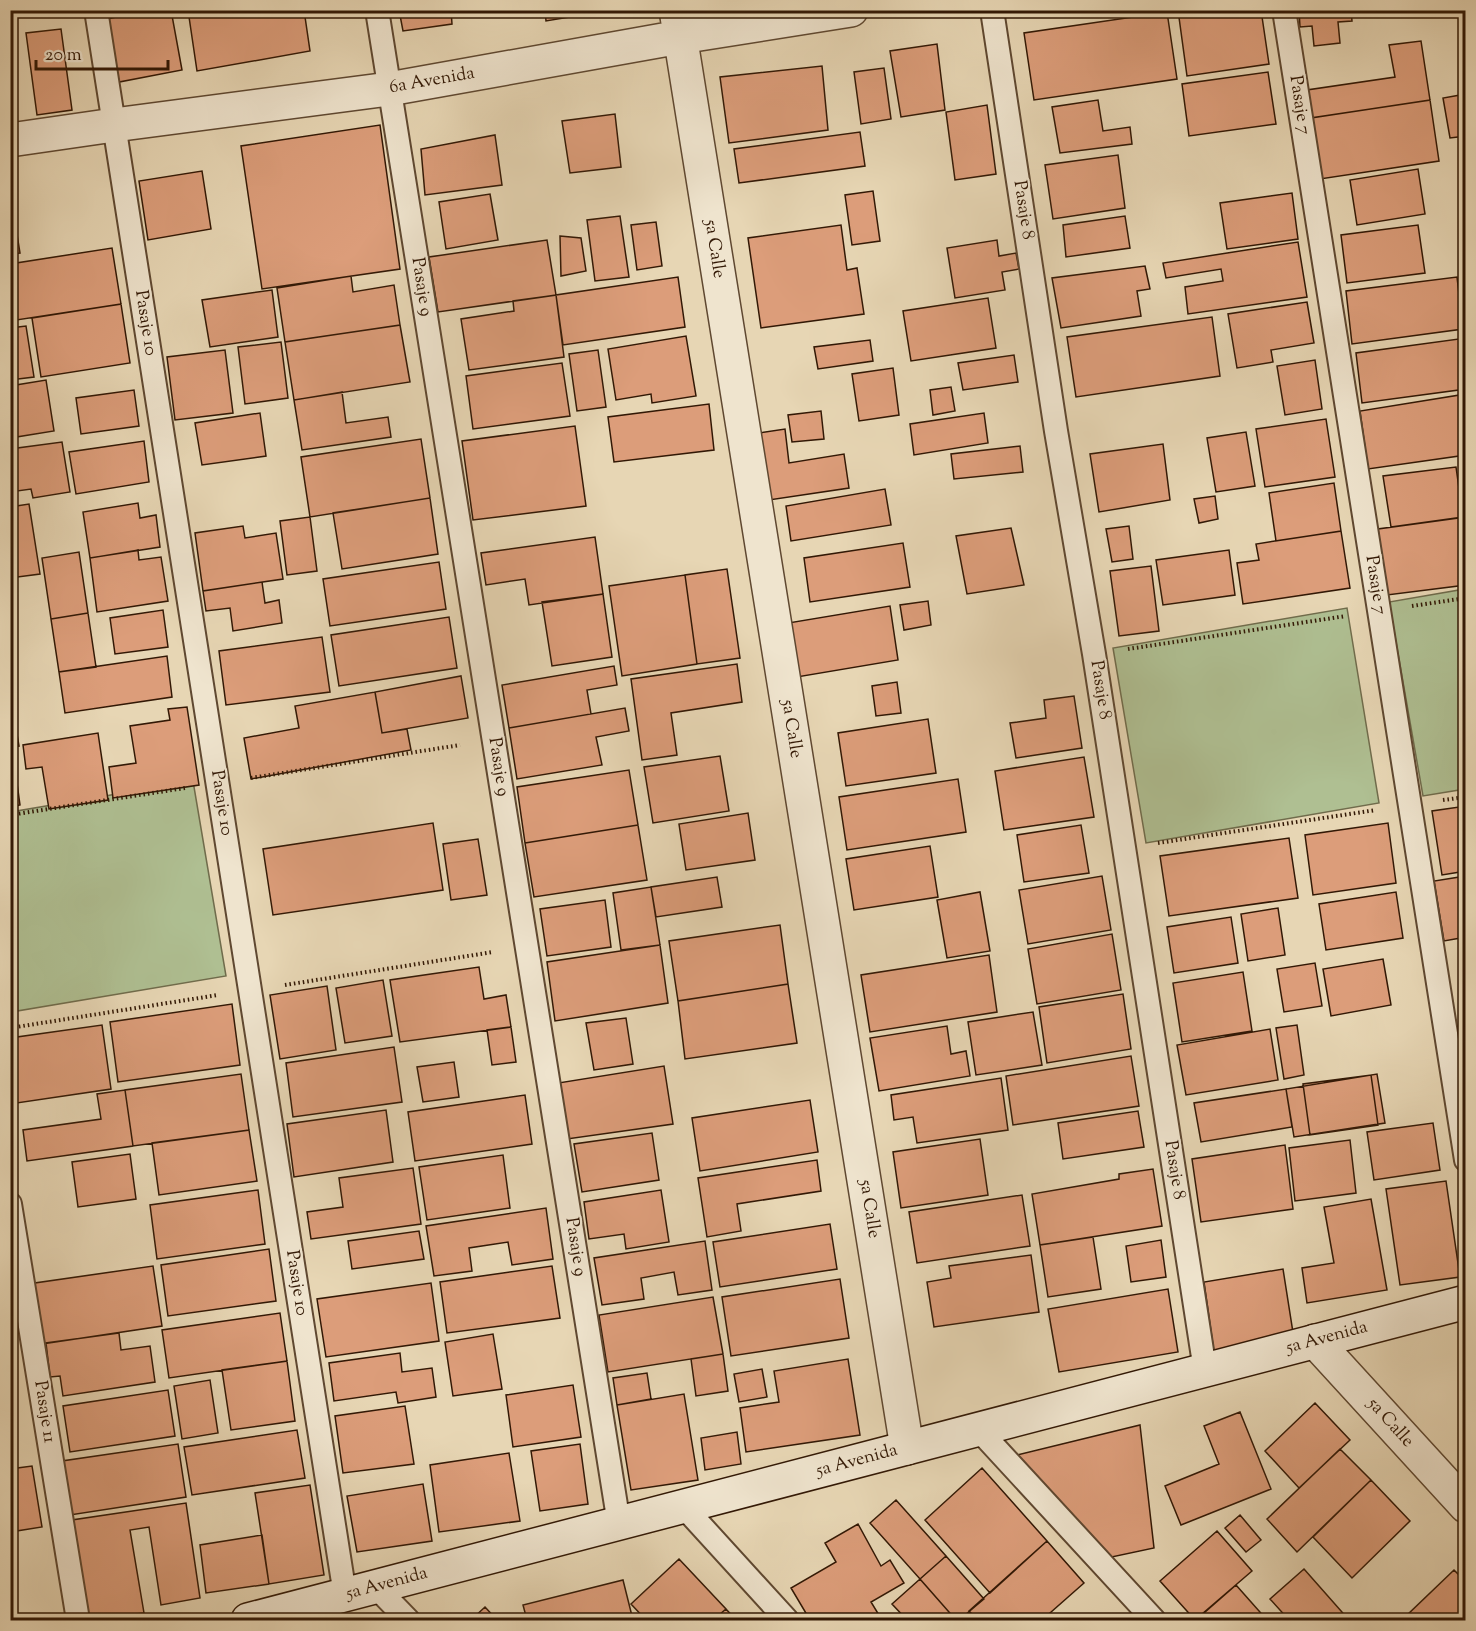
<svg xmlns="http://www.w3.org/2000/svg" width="1476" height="1631" viewBox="0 0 1476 1631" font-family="'Sorts Mill Goudy',serif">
<rect width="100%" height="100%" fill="#e7d6b4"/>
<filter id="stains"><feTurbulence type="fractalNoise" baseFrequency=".00333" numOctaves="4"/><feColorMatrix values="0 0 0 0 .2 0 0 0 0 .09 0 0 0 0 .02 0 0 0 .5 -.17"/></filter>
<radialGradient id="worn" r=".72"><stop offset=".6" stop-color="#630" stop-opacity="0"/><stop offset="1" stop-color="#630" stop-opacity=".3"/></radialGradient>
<!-- green -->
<path fill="#afbf92" stroke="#706c4c" stroke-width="1.5" d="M1465,589V789L1423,796L1389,602Z
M1347,608L1379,803L1146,843L1113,648Z
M193,781L226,976L11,1012V812Z"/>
<!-- building -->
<path fill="#dc9d7a" stroke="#321805" stroke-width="1.5" d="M149,10H171L182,70L119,82L107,19Z
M188,10H304L310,51L197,71Z
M399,10H451L452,24L403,31Z
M545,10H612L546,21Z
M1178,10H1261L1269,64L1187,76Z
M1299,10H1351L1352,21L1338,22L1340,43L1314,46L1312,26L1300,27Z
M1417,10H1442L1418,15Z
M1167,12L1177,79L1034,100L1024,33Z
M61,29L72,110L37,115L26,33Z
M1421,41L1430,100L1311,118L1307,90L1395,77L1389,45Z
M937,44L945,110L901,117L890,51Z
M822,66L828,130L729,143L720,77Z
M884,68L891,119L861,124L854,72Z
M1268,72L1276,124L1189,136L1182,84Z
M1466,94V136L1450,138L1443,98Z
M1098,100L1103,131L1130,127L1132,144L1060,153L1052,107Z
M1430,100L1439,161L1320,179L1311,118Z
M987,105L996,174L955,180L946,112Z
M615,114L621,167L570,173L562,121Z
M380,125L400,269L262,289L241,146Z
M860,132L865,166L739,183L734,149Z
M495,135L502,185L425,195L421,149Z
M1118,155L1125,208L1053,219L1045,165Z
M1418,169L1425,214L1357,225L1350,180Z
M202,171L211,229L148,240L139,181Z
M873,191L880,241L852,245L845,195Z
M1292,193L1298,239L1227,249L1220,203Z
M490,194L498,240L446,249L439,202Z
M12,203L20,253L10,254V204Z
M620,216L629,277L595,281L587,220Z
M1125,216L1130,248L1066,257L1063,225Z
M656,222L662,266L637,270L631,225Z
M841,225L847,270L857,268L864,314L761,328L748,238Z
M1418,225L1425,273L1347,283L1341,235Z
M560,236L581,238L586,271L561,276Z
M547,240L556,295L438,312L429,257Z
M997,240L999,256L1016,253L1019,269L1002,272L1005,290L955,298L947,248Z
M1298,242L1307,297L1188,314L1185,287L1223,281L1221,269L1166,278L1163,263Z
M112,248L121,304L10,321V264Z
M1145,266L1150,289L1137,291L1141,316L1061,328L1052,278Z
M351,276L353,292L394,285L400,325L285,342L277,288Z
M678,277L685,327L563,345L556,295Z
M1457,277L1463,329L1352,344L1346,291Z
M272,290L278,337L210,347L202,300Z
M556,295L564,357L469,370L461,319L514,311L513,301Z
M988,298L996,348L911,361L903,311Z
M1307,302L1314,343L1271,350L1273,362L1237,368L1228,314Z
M121,304L130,363L41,377L32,318Z
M1212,317L1220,376L1076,397L1067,337Z
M400,325L410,382L294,400L285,342Z
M26,326L34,377L10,380V328Z
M686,336L696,396L652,403L651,394L616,400L608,349Z
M1466,338V389L1362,403L1356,353Z
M870,340L873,361L818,369L814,347Z
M281,342L288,398L245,404L238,347Z
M225,350L233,413L175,420L167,357Z
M598,350L606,407L577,411L569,354Z
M1014,355L1018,382L963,390L958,363Z
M1315,360L1322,409L1285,415L1277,366Z
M562,363L570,416L473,429L466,376Z
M893,368L899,415L859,421L852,374Z
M46,380L54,431L10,438V386Z
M951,387L955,411L933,415L930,390Z
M134,390L139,426L81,434L76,398Z
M342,392L346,423L388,417L391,437L302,450L294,400Z
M1466,394V455L1368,469L1360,411Z
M709,404L714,450L614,462L608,417Z
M821,411L824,439L792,442L788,415Z
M260,413L266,456L202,465L195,423Z
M984,413L988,443L914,455L910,424Z
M1326,419L1335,477L1265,487L1256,429Z
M575,426L586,506L473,520L462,441Z
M785,429L789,463L844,454L849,488L769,500L759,433Z
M1246,432L1255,486L1216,492L1207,438Z
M421,439L430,498L310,517L301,457Z
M144,441L149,482L76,494L69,452Z
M62,442L70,492L33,498L31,489L10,492V449Z
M1163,444L1170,500L1099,512L1090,454Z
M1020,446L1023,472L954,479L951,454Z
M1456,467L1463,517L1391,527L1383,476Z
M1334,483L1341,531L1276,541L1269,493Z
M885,489L891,525L791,541L786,506Z
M1215,496L1218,519L1199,523L1194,499Z
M430,498L438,554L342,569L333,513Z
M138,503L140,518L156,515L160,547L90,558L83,512Z
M29,504L40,574L10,578V507Z
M310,517L317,571L287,575L280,521Z
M1466,517V585L1387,595L1378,529Z
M243,526L245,538L276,533L283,579L203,591L195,533Z
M1129,526L1133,559L1112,562L1106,529Z
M1011,528L1024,585L967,594L956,536Z
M1341,531L1350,588L1243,604L1237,563L1259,560L1256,544Z
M595,537L603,594L529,605L525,579L486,585L481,553Z
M903,543L910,587L810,602L804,558Z
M138,550L139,560L161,557L168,601L97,612L90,558Z
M1229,550L1235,595L1163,605L1156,560Z
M79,552L88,613L51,619L42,558Z
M439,562L446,609L330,626L323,579Z
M1151,566L1159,631L1119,636L1110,571Z
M727,569L740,658L697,664L685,575Z
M685,575L697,664L622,676L609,586Z
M262,582L265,603L279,600L282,623L233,631L230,608L206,611L203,591Z
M603,594L612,657L552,666L542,602Z
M928,601L931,625L904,630L900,605Z
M890,606L898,660L797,677L788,623Z
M163,610L168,647L115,654L110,618Z
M88,613L96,667L59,672L51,619Z
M449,617L457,668L339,686L331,635Z
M322,637L330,692L226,705L219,651Z
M167,656L172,697L65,713L59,672Z
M737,664L742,702L671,713L677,755L642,760L631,679Z
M614,666L617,685L587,690L591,714L509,728L502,685Z
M461,676L468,718L382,733L375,692Z
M897,682L901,713L876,716L872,686Z
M375,692L382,733L407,729L411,750L251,779L244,738L299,728L295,706Z
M1074,696L1082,748L1016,758L1010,723L1046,718L1044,700Z
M187,707L199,785L113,798L109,767L136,763L130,726L170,720L168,709Z
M625,708L629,731L596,737L602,765L517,779L509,728Z
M928,719L936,773L846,786L838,733Z
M15,722L19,746L10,747V723Z
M98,733L108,800L49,809L42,767L26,769L23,745Z
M10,747H12L20,805L10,807Z
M720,756L729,811L653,823L644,767Z
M1084,757L1094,817L1004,830L995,771Z
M629,770L638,825L525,843L517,787Z
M958,779L966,832L847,850L839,797Z
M1466,806V871L1442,875L1432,811Z
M748,813L755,860L686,870L679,824Z
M433,823L443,890L273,915L263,849Z
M1388,823L1396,883L1313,895L1305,835Z
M638,825L647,880L534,897L525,843Z
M1081,825L1089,873L1024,882L1017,835Z
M1289,838L1298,898L1169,916L1160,856Z
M478,839L487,895L451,900L443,844Z
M930,846L938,897L854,910L846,859Z
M1102,876L1111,930L1028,944L1019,890Z
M1466,876V937L1444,941L1434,881Z
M717,877L722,907L656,917L651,887Z
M651,887L660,945L621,950L613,893Z
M980,892L990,951L947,958L937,900Z
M1396,892L1403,938L1326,950L1319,904Z
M605,900L611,947L547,956L540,909Z
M1278,908L1285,955L1248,961L1241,914Z
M1231,917L1238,963L1174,973L1167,927Z
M780,925L788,984L678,1001L669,941Z
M1112,934L1121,990L1037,1004L1028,949Z
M660,945L668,1003L555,1021L547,962Z
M989,955L997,1012L870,1032L861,975Z
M1383,959L1391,1005L1331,1016L1323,969Z
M1315,963L1322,1006L1284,1012L1277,969Z
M479,967L484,999L506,995L511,1027L400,1042L390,980Z
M1243,972L1252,1031L1182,1042L1173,983Z
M383,980L392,1036L345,1043L336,988Z
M788,984L797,1043L685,1059L678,1001Z
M327,986L336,1050L280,1059L270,995Z
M1123,994L1131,1049L1047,1063L1039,1007Z
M232,1004L240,1065L118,1082L110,1022Z
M1033,1012L1042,1065L976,1075L968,1022Z
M626,1018L633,1064L594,1070L586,1023Z
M102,1025L111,1089L10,1104V1038Z
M1297,1025L1304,1075L1284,1079L1276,1028Z
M947,1026L951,1054L966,1051L970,1076L879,1091L870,1038Z
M511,1027L516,1062L492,1065L487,1030Z
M1270,1029L1278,1080L1186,1095L1177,1045Z
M394,1047L402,1102L293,1117L286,1063Z
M1466,1055V1113L1456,1057Z
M1131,1056L1139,1106L1013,1125L1006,1076Z
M454,1062L459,1097L423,1102L417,1067Z
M664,1066L673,1124L567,1139L558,1083Z
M241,1074L249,1130L133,1146L125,1090Z
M1377,1074L1385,1123L1294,1137L1286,1089Z
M1371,1075L1378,1125L1310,1135L1303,1084Z
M1001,1078L1008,1130L917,1143L913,1117L894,1120L891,1095Z
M1286,1089L1292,1127L1201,1142L1194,1103Z
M125,1090L133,1146L27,1161L23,1130L101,1119L97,1094Z
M525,1095L532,1144L415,1161L408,1112Z
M810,1100L818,1152L700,1171L692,1118Z
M386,1110L393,1162L294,1177L287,1124Z
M1138,1111L1144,1147L1063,1159L1058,1123Z
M1433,1123L1440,1170L1374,1180L1367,1132Z
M249,1130L257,1181L159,1195L152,1143Z
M652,1133L659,1180L582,1192L574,1144Z
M980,1139L988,1195L901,1208L893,1152Z
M1350,1140L1356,1193L1295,1201L1289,1148Z
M1285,1145L1293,1209L1201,1222L1192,1159Z
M130,1154L136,1199L78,1207L72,1162Z
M503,1155L510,1208L427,1220L419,1167Z
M817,1160L821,1191L737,1204L741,1231L707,1237L698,1178Z
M413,1168L421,1224L311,1239L307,1212L343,1207L339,1178Z
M1153,1169L1162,1226L1040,1245L1032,1194L1119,1179V1174Z
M1446,1181L1460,1277L1400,1285L1386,1189Z
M258,1190L265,1244L157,1259L150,1205Z
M661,1190L669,1242L626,1249L624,1234L589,1239L584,1202Z
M1022,1195L1030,1246L917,1263L909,1212Z
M1371,1199L1387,1290L1307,1303L1302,1268L1334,1263L1324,1207Z
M546,1208L553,1259L512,1265L508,1242L469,1248L472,1271L434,1276L426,1226Z
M830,1224L837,1269L720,1287L713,1242Z
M419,1231L424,1259L352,1269L348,1241Z
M1093,1237L1101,1289L1048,1297L1040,1245Z
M1161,1240L1166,1277L1131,1282L1126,1246Z
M705,1241L712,1290L678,1295L674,1272L641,1278L644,1299L602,1305L594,1258Z
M269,1249L276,1301L168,1316L161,1265Z
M1031,1255L1039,1312L934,1327L927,1282L951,1278L949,1266Z
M153,1266L162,1326L36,1345L28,1284Z
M552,1266L560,1318L447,1333L440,1282Z
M1283,1269L1294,1339L1214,1352L1204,1282Z
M840,1279L849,1338L731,1356L722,1297Z
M431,1283L439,1341L326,1357L317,1299Z
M1168,1289L1178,1352L1059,1372L1048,1309Z
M713,1297L723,1354L608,1372L599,1315Z
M280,1313L287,1361L169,1378L162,1330Z
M119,1333L121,1350L150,1346L155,1382L63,1396L60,1376L50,1377L46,1343Z
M493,1334L502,1389L453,1396L445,1342Z
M400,1353L402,1372L432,1368L436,1397L398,1403L396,1392L334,1401L329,1363Z
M723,1354L728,1391L696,1396L691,1359Z
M848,1359L860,1435L746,1452L740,1408L779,1402L774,1371Z
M287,1361L295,1421L231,1430L222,1370Z
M762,1369L767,1397L739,1402L734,1374Z
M647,1373L651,1399L617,1405L613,1378Z
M210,1380L218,1433L182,1439L174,1386Z
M573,1385L581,1437L513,1447L506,1395Z
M168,1390L175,1436L70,1452L63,1406Z
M684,1394L698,1480L631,1490L617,1405Z
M1315,1403L1350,1440L1299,1488L1265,1451Z
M405,1406L414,1464L343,1473L335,1416Z
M1240,1412L1271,1489L1181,1525L1165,1486L1219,1464L1204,1426Z
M1140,1425L1154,1548L1107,1558L1017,1455Z
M297,1430L305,1478L192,1495L184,1447Z
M737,1432L741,1464L705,1470L701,1438Z
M178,1444L186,1497L70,1515L62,1461Z
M580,1444L588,1504L540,1511L531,1451Z
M1340,1449L1371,1480L1297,1552L1267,1519Z
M509,1453L520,1521L439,1532L430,1465Z
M32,1466L42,1527L10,1532V1469Z
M982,1468L1047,1541L990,1593L925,1520Z
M1371,1480L1410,1521L1352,1578L1313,1537Z
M423,1484L432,1541L357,1552L347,1496Z
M310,1485L324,1575L269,1584L255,1493Z
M896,1500L946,1556L920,1579L870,1523Z
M186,1503L200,1598L161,1605L149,1527L130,1530L144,1613L87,1620L72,1520Z
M1240,1515L1261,1540L1246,1552L1225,1528Z
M858,1524L881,1566L890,1560L904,1583L871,1602L882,1620H810L791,1588L836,1562L825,1543Z
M1217,1531L1252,1571L1195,1620L1160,1581Z
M262,1535L269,1584L206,1593L200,1545Z
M1047,1541L1084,1583L1042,1620H978L969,1611Z
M946,1556L984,1599L959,1620H956L920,1579Z
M679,1559L726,1609L713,1620H646L631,1604Z
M1304,1569L1349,1620H1289L1270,1599Z
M1454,1570L1466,1582V1620H1407L1404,1618Z
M920,1579L956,1620H907L892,1604Z
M623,1580L633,1620H527L523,1605Z
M1236,1585L1267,1620H1196Z
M485,1607L497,1620H471Z
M726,1609L736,1620H713Z"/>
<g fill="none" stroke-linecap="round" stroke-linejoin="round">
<defs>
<path id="lane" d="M96,10L345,1595
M377,10L619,1524
M992,10L1056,431L1094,654L1205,1370
M1284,10L1466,1160
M10,1204L78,1620
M978,1429L1154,1620
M684,1507L787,1620
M376,1587L408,1620"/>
<path id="street" d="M676,10L907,1448
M10,140L114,125L389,89L680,37L851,10
M1315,1341L1466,1506"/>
<path id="secondary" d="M248,1620L1466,1302"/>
</defs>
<!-- lane casing -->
<use href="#lane" stroke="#5f4831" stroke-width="26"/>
<!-- street casing -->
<use href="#street" stroke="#5f4831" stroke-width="36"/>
<!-- secondary casing -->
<use href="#secondary" stroke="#321805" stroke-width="36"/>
<!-- path -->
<path stroke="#321805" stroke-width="4" stroke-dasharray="1.5 3" stroke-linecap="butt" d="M1412,606L1466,598
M1128,649L1346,616
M251,778L460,745
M1443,800L1466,797
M10,815L185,788
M1158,843L1376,810
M285,985L493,952
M10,1028L218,995"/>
<!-- lane -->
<use href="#lane" stroke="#efe4ce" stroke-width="22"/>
<!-- street -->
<use href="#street" stroke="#efe4ce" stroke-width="33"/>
<!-- secondary -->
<use href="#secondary" stroke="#efe4ce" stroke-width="33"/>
</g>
<g text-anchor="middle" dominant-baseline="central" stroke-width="4.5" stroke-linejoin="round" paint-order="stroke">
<!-- street labels -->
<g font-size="18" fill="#321805" stroke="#efe4ce">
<text transform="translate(432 81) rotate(-10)">6a Avenida</text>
<text transform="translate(1299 105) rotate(81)">Pasaje 7</text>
<text transform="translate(1023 210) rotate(81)">Pasaje 8</text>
<text transform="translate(714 249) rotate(81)">5a Calle</text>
<text transform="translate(421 287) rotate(81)">Pasaje 9</text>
<text transform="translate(145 323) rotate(81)">Pasaje 10</text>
<text transform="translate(1375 585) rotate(81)">Pasaje 7</text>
<text transform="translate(1100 690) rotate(81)">Pasaje 8</text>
<text transform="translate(791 729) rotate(81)">5a Calle</text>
<text transform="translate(498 767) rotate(81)">Pasaje 9</text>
<text transform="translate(221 803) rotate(81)">Pasaje 10</text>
<text transform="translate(1174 1170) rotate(81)">Pasaje 8</text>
<text transform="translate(869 1209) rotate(81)">5a Calle</text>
<text transform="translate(575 1247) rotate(81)">Pasaje 9</text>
<text transform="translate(296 1283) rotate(81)">Pasaje 10</text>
<text transform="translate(1327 1338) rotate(-15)">5a Avenida</text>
<text transform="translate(44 1412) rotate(81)">Pasaje 11</text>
<text transform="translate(1390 1423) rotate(48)">5a Calle</text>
<text transform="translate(857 1461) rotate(-15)">5a Avenida</text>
<text transform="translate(387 1584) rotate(-15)">5a Avenida</text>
</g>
</g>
<!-- margin -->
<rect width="1476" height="1631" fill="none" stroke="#e7d6b4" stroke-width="36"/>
<rect x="12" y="12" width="1452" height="1607" fill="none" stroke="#321805" stroke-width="3"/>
<rect x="18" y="18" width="1440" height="1595" fill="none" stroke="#321805" stroke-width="1.5"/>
<!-- scale -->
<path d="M36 60v9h132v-9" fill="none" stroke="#321805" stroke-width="3"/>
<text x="45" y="60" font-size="18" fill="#321805" stroke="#efe4ce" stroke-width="4.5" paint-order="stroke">20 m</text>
<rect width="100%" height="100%" filter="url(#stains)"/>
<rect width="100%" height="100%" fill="url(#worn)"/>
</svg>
